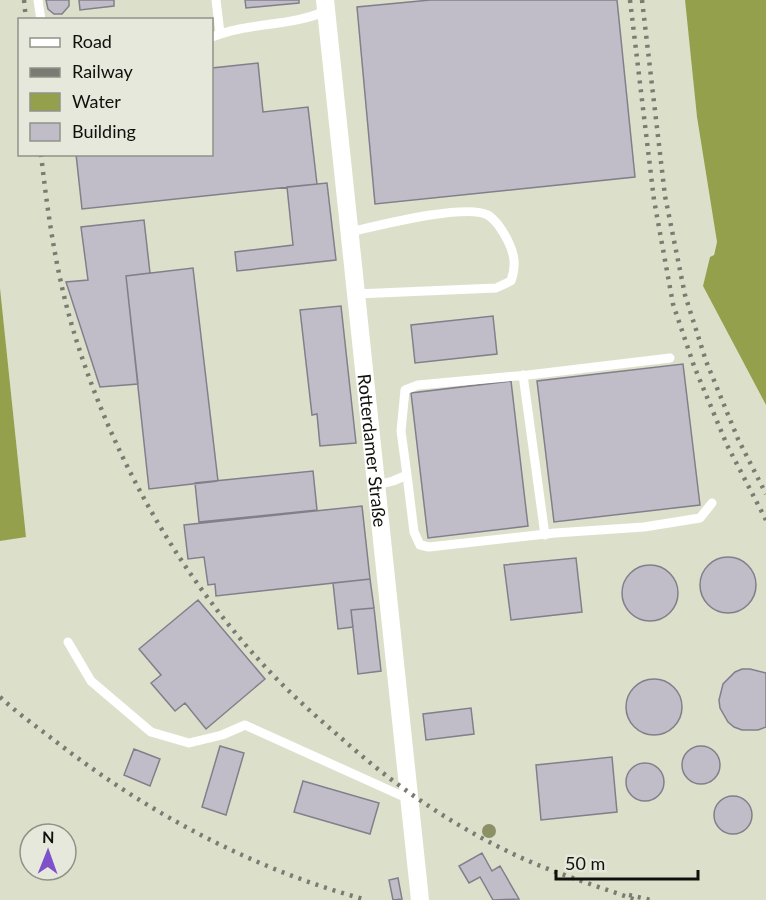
<svg xmlns="http://www.w3.org/2000/svg" width="766" height="900" viewBox="0 0 766 900" font-family="Lato,sans-serif">
<rect width="100%" height="100%" fill="#e5e8db"/>
<!-- built -->
<path fill="#dce0cb" fill-rule="evenodd" d="M0,0H685L697,117L717,242L703,286L766,405V900H0V541L26,536L0,288ZM20,20H212V154H20ZM30,834H66V870H30Z"/>
<!-- water -->
<path fill="#95a04c" d="M685,0H766V405L703,286L710,257L714,255L717,242L697,117Z
M0,288L26,537L0,541Z"/>
<!-- building -->
<path fill="#c0bdc9" stroke="#827f8b" stroke-width="1.5" d="M46,0H69V6L62,14H54L48,9Z
M79,0H114V6L80,10Z
M245,0H299V3L246,8Z
M430,0H617L635,177L375,204L357,7Z
M258,63L263,112L308,107L317,184L82,209L76,154H212V68Z
M327,183L336,260L237,271L235,252L293,245L287,187Z
M144,220L150,273L126,276L138,384L100,387L66,282L88,280L81,227Z
M193,268L218,481L149,489L126,276Z
M341,306L356,443L320,446L317,414L312,415L300,310Z
M493,316L497,354L415,363L411,325Z
M683,364L700,505L554,522L537,381Z
M511,381L528,526L428,538L411,393Z
M313,471L317,510L199,522L195,483Z
M362,506L370,579L216,596L215,584L208,585L204,557L188,559L184,525Z
M700 585a28 28 0 1 1 56 0a28 28 0 1 1-56 0Z
M576,558L582,612L511,620L504,565Z
M622 593a28 28 0 1 1 56 0a28 28 0 1 1-56 0Z
M370,579L374,608L351,610L353,627L338,629L333,583Z
M198,600L265,679L206,729L185,703L175,711L151,683L161,675L139,649Z
M374,608L381,671L358,674L351,610Z
M742,669H750L766,673V727L758,730H742L734,727L728,722L720,708L719,700L723,684L735,672Z
M626 707a28 28 0 1 1 56 0a28 28 0 1 1-56 0Z
M471,708L474,734L426,740L423,714Z
M682 765a19 19 0 1 1 38 0a19 19 0 1 1-38 0Z
M220,746L244,753L226,815L202,807Z
M134,749L160,759L150,786L124,775Z
M612,757L617,812L541,820L536,765Z
M626 782a19 19 0 1 1 38 0a19 19 0 1 1-38 0Z
M303,781L379,803L370,834L294,812Z
M714 815a19 19 0 1 1 38 0a19 19 0 1 1-38 0Z
M482,853L492,871L500,866L519,899L493,900L480,877L469,883L459,866Z
M398,878L402,899L393,900L389,880Z"/>
<g fill="none" stroke-linecap="round" stroke-linejoin="round">
<!-- service -->
<path stroke="#fff" stroke-width="9" d="M38,0L41,20
M216,0L220,33
M212,37C249,22 289,27 326,11
M350,232C377,226 465,203 488,215C497,221 503,231 508,241C515,255 516,266 511,281L496,288L356,294
M523,375L545,535
M407,475L414,532L420,545L429,547L555,533L644,527L700,518L712,503
M377,485L393,481L407,475L401,431L405,390L418,385L528,375L670,358
M68,642L91,681L151,732L189,743L222,735L245,725L411,800"/>
<!-- minor -->
<path stroke="#fff" stroke-width="18" id="s1" d="M325,0L420,900"/>
<!-- rail -->
<path stroke="#7a7c73" stroke-width="4.5" stroke-dasharray="3 6" stroke-linecap="butt" d="M24,0L26,20
M630,0L654,200L673,304L694,366L727,445L766,520
M642,0L665,196L685,295L706,361L738,439L766,494
M41,154C48,217 57,279 76,339C113,457 176,569 259,660C284,688 312,713 340,737C389,781 444,820 503,849C546,871 592,884 636,900
M0,697C16,712 33,724 50,737C144,811 251,869 367,900
M629,895L651,900"/>
</g>
<!-- trees -->
<circle fill="#8b9065" cx="489" cy="831" r="7"/>
<g text-anchor="middle" dominant-baseline="central" stroke-width="4.5" stroke-linejoin="round" paint-order="stroke">
<!-- street labels -->
<g font-size="18" fill="#10100c" stroke="#e5e8db">
<text stroke="none"><textPath href="#s1" startOffset="453">Rotterdamer Straße</textPath></text>
</g>
</g>
<!-- legend -->
<rect x="18" y="18" width="195" height="138" fill="#e5e8db" stroke="#909288" stroke-width="1.5"/>
<rect x="30" y="38" width="30" height="9" fill="#ffffff" stroke="#909288" stroke-width="1.5"/>
<text x="72" y="48" font-size="18" fill="#10100c">Road</text>
<rect x="30" y="68" width="30" height="9" fill="#7a7c73" stroke="#909288" stroke-width="1.5"/>
<text x="72" y="78" font-size="18" fill="#10100c">Railway</text>
<rect x="30" y="93" width="30" height="18" fill="#95a04c" stroke="#909288" stroke-width="1.5"/>
<text x="72" y="108" font-size="18" fill="#10100c">Water</text>
<rect x="30" y="123" width="30" height="18" fill="#c0bdc9" stroke="#909288" stroke-width="1.5"/>
<text x="72" y="138" font-size="18" fill="#10100c">Building</text>
<!-- north arrow -->
<g transform="translate(48 852) rotate(1)"><circle r="28" fill="#e5e8db" stroke="#909288" stroke-width="1.5"/>
<path d="M0-4.5L10 22L0 15L-10 22Z" fill="#7e51ca"/>
<text y="-9" font-size="16" font-weight="bold" text-anchor="middle" fill="#10100c">N</text>
</g>
<!-- scale -->
<path d="M556 870v9h142v-9" fill="none" stroke="#10100c" stroke-width="3"/>
<text x="565" y="870" font-size="18" fill="#10100c" stroke="#e5e8db" stroke-width="4.5" paint-order="stroke">50 m</text>
</svg>
